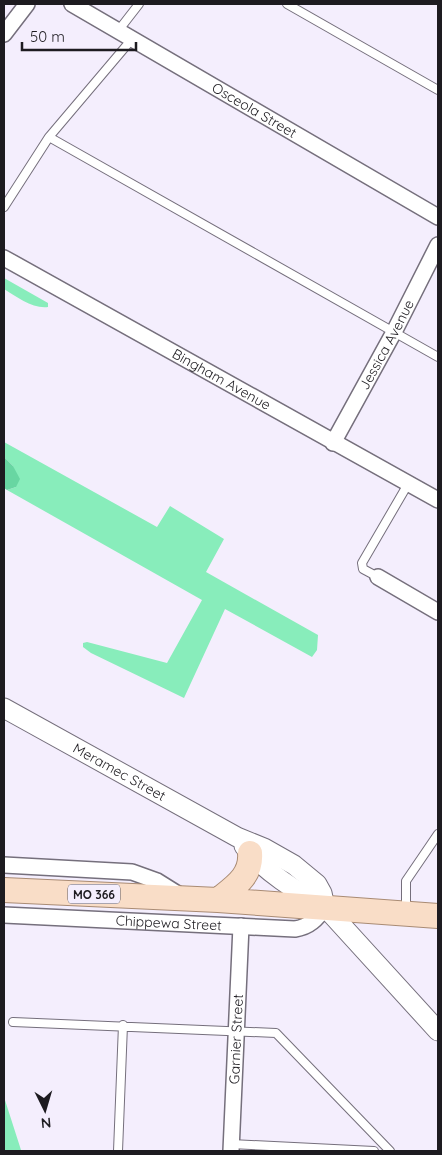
<svg xmlns="http://www.w3.org/2000/svg" width="442" height="1155" viewBox="0 0 442 1155" font-family="Quicksand,sans-serif">
<rect width="100%" height="100%" fill="#f4eefd"/>
<!-- green -->
<path fill="#88edbb" d="M4,278L48,303V307C33,309 17,297 4,289Z
M4,442L157,527L170,506L224,539L206,572L318,635L317,650L312,657L225,609L184,698L91,653L83,647V643L87,642L167,663L202,600L7,490L16,487L13,466L4,457Z
M4,1097L21,1150L4,1151Z"/>
<!-- forest -->
<path fill="#68d6a2" d="M4,457L13,466L20,479L16,487L7,490L4,488Z"/>
<g fill="none" stroke-linecap="round" stroke-linejoin="round">
<defs>
<path id="service" d="M287,4L438,90
M118,31L139,4
M49,137L438,357
M4,207L49,137L132,39
M378,577L363,569L362,563L408,484
M406,912V881L438,834
M13,1022L276,1033L390,1151
M231,1144L374,1151
M118,1151L123,1025"/>
<g id="minor">
<path id="s1" d="M72,4L438,217"/>
<path d="M4,34L27,4"/>
<path id="s2" d="M4,258L438,500"/>
<path id="s3" d="M333,443L394,332L438,245"/>
<path d="M378,577L438,612"/>
<path d="M4,865L132,872L157,881L181,896"/>
<path id="s4" d="M4,915L295,929C309,927 317,919 325,907"/>
<path id="s5" d="M231,1151L241,926"/>
</g>
<g id="tertiary">
<path id="s6" d="M4,708L237,837L264,848L294,865L317,884L322,893L325,907"/>
<path d="M244,846C265,872 296,891 325,907L438,1031"/>
</g>
<path id="primary" d="M4,890L218,900L438,916
M218,900C234,887 252,876 250,853"/>
</defs>
<!-- service casing -->
<use href="#service" stroke="#756f7c" stroke-width="10"/>
<!-- minor casing -->
<use href="#minor" stroke="#756f7c" stroke-width="18"/>
<!-- tertiary casing -->
<use href="#tertiary" stroke="#756f7c" stroke-width="21"/>
<!-- primary casing -->
<use href="#primary" stroke="#a98b74" stroke-width="26"/>
<!-- service -->
<use href="#service" stroke="#fff" stroke-width="8"/>
<!-- minor -->
<use href="#minor" stroke="#fff" stroke-width="15"/>
<!-- tertiary -->
<use href="#tertiary" stroke="#fff" stroke-width="19"/>
<!-- primary -->
<use href="#primary" stroke="#f9ddc7" stroke-width="24"/>
</g>
<g text-anchor="middle" dominant-baseline="central" stroke-width="4" stroke-linejoin="round" paint-order="stroke">
<!-- shield labels -->
<rect fill="#f4eefd" stroke="#5e5a62" stroke-width="1" x="68" y="884.5" width="52" height="19" rx="4"/>
<g font-size="12" font-weight="bold" fill="#1d1b20">
<text x="94" y="894">MO 366</text>
</g>
<!-- street labels -->
<g font-size="14" fill="#1d1b20" stroke="#f4eefd">
<text stroke="none"><textPath href="#s1" startOffset="211">Osceola Street</textPath></text>
<text stroke="none"><textPath href="#s3" startOffset="112">Jessica Avenue</textPath></text>
<text stroke="none"><textPath href="#s2" startOffset="249">Bingham Avenue</textPath></text>
<text stroke="none"><textPath href="#s6" startOffset="132">Meramec Street</textPath></text>
<text stroke="none"><textPath href="#s4" startOffset="165">Chippewa Street</textPath></text>
<text stroke="none"><textPath href="#s5" startOffset="112">Garnier Street</textPath></text>
</g>
</g>
<!-- border -->
<rect width="442" height="1155" fill="none" stroke="#1d1b20" stroke-width="10"/>
<!-- north arrow -->
<g transform="translate(45 1110) rotate(175)" stroke="#f4eefd" stroke-width="4" paint-order="stroke">
<path d="M0-4L9 19L0 12L-9 19Z" fill="#1d1b20"/>
<text y="-8" font-size="14" font-weight="bold" text-anchor="middle" fill="#1d1b20">N</text>
</g>
<!-- scale -->
<path d="M22 42v8h114v-8" fill="none" stroke="#1d1b20" stroke-width="2.5"/>
<text x="30" y="42" font-size="15" fill="#1d1b20" stroke="#f4eefd" stroke-width="4" paint-order="stroke">50 m</text>
</svg>
